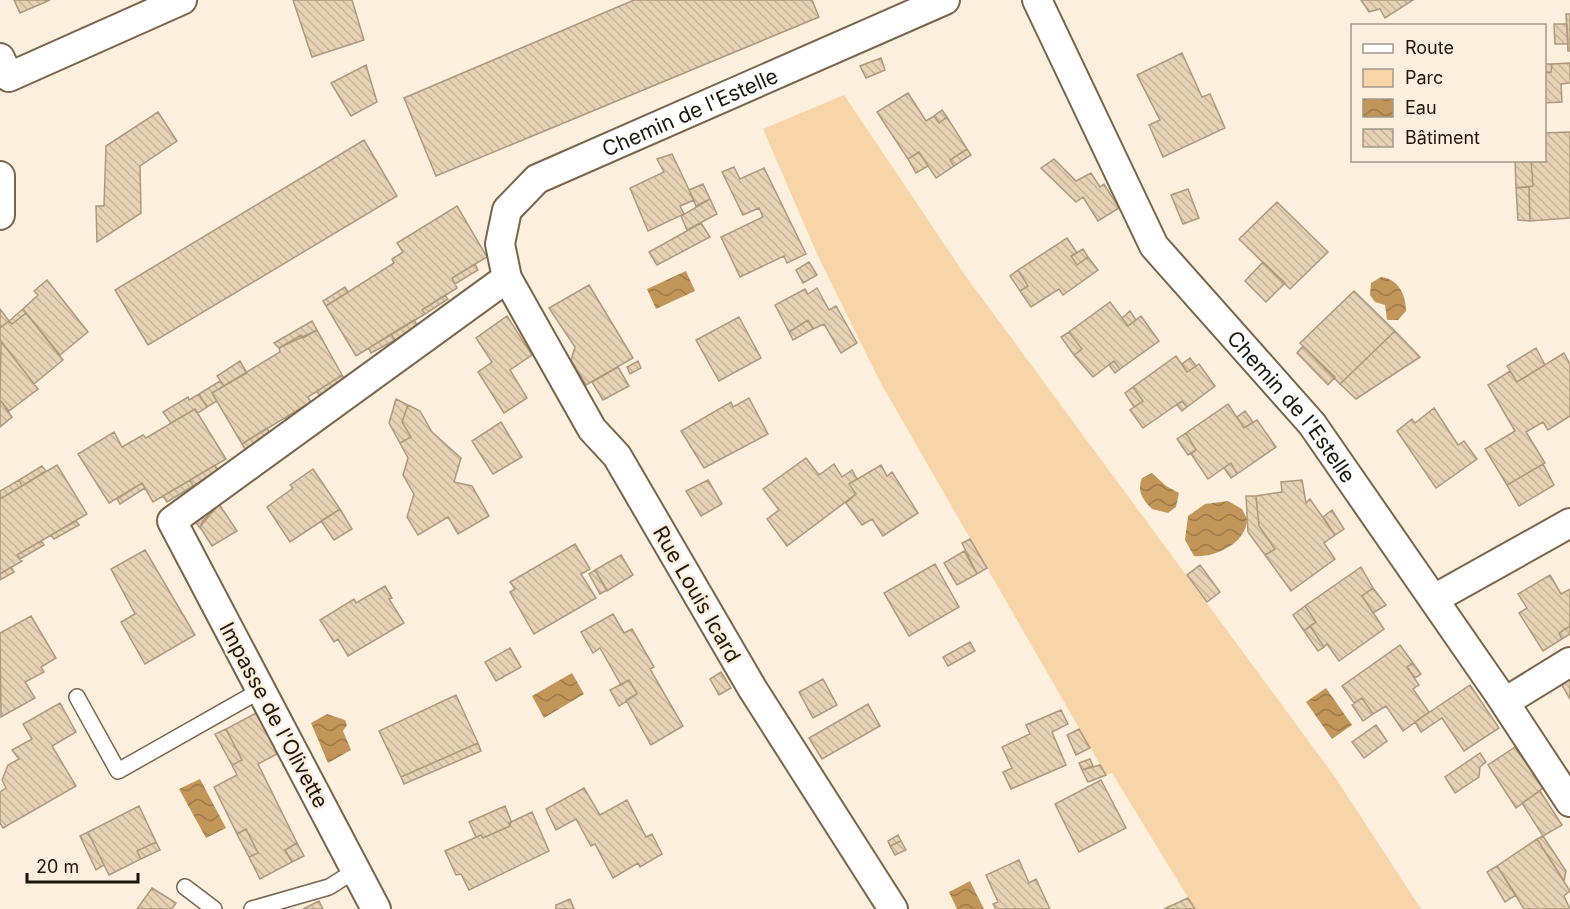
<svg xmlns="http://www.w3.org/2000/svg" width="1570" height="909" viewBox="0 0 1570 909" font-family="Inter,sans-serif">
<defs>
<pattern id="water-waves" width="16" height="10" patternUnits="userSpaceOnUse" patternTransform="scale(1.5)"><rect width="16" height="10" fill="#c29659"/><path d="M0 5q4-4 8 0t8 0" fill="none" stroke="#9d7948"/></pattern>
<pattern id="building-back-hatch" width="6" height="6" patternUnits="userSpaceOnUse" patternTransform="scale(1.5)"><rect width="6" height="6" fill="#e8d2b5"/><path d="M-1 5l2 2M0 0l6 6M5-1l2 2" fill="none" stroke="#c7b49a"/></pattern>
</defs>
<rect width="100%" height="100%" fill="#fdefde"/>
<!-- green -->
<path fill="#f7d5a8" d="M844,95L965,275L1335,777L1421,909H1195L1112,773L1106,775L879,380L817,254L763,129Z"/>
<!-- water -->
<path fill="url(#water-waves)" d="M686,271L695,291L656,309L647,289Z
M1381,277C1398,279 1406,294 1406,311L1398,320H1387L1385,305L1375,302L1370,295L1371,283Z
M1152,473L1166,486L1179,493L1176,507L1168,513L1152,509C1142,499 1137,491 1142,478Z
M1228,501L1242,509L1247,519C1247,543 1215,558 1194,556L1185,540L1188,516L1205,504Z
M572,673L584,694L544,718L532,696Z
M1326,688L1352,725L1332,739L1306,702Z
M327,714L345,720L347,725L343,731L351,750L328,763L311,723Z
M200,779L226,828L206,838L179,789Z
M970,881L984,909H957L949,892Z"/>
<!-- building -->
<path fill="url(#building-back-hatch)" stroke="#ae997d" stroke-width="1.5" d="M14,0H50L20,13Z
M293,0H352L364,40L312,57Z
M634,0H812L819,17L436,176L404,98Z
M1361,0H1413L1385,18L1380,9L1369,12Z
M1566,14H1570V51H1568Z
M1554,24H1567L1568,44H1555Z
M1182,53L1202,97L1210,94L1225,128L1163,157L1149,125L1160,120L1137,75Z
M881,58L885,70L866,78L860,66Z
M1570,63V83L1561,84L1562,102L1544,103V73L1551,72L1552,64Z
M1544,64H1552L1551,72L1544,73Z
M366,65L377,102L351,116L331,83Z
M908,93L926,121L934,116L939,123L947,117L967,149L950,160L954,166L936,178L919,152L908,159L877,112Z
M942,110L947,117L939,123L934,116Z
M158,112L177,141L140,166L141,213L97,242L96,206H104L106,146Z
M1570,132V218L1530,221L1529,187L1533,186L1531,160H1544V133Z
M364,140L397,196L148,345L115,290Z
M967,149L971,155L954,166L950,160Z
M919,152L928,166L916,173L908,159Z
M672,154L694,200L680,206L684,214L648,231L630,188L664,172L657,159Z
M1054,159L1076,181L1091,173L1100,187L1104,184L1119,208L1098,221L1083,197L1076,202L1041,168Z
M1515,160H1531L1533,186L1516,188Z
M734,167L740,179L764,168L806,254L787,263L784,256L740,277L721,237L763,217L759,208L743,215L722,172Z
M703,184L710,199L696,206L689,190Z
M1529,187L1530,221L1518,220L1516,188Z
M1188,189L1199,218L1183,224L1171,195Z
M710,199L717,214L687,230L681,216Z
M1277,202L1328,252L1290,289L1239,239Z
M457,206L487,257L452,278L457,288L422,310L425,314L356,356L326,306L394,263L392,259L403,252L397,243Z
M701,223L710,237L657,265L649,252Z
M1067,238L1077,253L1071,256L1077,265L1088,257L1098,270L1063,295L1059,289L1031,307L1020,291L1028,286L1018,270Z
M1083,249L1088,257L1077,265L1071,256Z
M809,262L817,275L803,283L796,270Z
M1263,262L1285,283L1266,302L1245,281Z
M475,264L478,270L455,284L452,278Z
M1018,270L1028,286L1020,291L1010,276Z
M47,280L88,332L60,355L23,309L38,295L34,291Z
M589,285L633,358L586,385L571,360L575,347L549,308Z
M345,287L348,292L326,306L323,301Z
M817,288L829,310L836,306L857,343L841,353L824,324L813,329L808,320L789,332L775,305L805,289L808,294Z
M1354,291L1395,331L1340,384L1300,343Z
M445,295L448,299L425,314L422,310Z
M1110,302L1128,326L1141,316L1159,341L1120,369L1114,361L1093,377L1074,355L1082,349L1069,332Z
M0,309L9,321L0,328Z
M23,309L26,313L12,324L9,321Z
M1130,311L1136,320L1128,326L1122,318Z
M26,313L63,360L34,384L0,340V328L9,321L12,324Z
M507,316L532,355L510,370L527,398L504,413L478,372L492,362L476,338Z
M739,317L761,358L719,381L696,340Z
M414,320L418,326L395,340L391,334Z
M808,320L813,329L793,340L789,332Z
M312,321L317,330L303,338L301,335L279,348L274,343Z
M317,330L342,375L308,397L311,402L242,444L212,393L280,352L279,348Z
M1395,331L1420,357L1356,399L1340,384Z
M1069,332L1082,349L1074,355L1061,337Z
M391,334L395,340L371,353L369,348Z
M1,341L38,389L9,411L0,400Z
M1303,346L1335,377L1328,385L1297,353Z
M1536,348L1545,365L1517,382L1507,366Z
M1564,353L1570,364V416L1548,430L1543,422L1526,432L1545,463L1507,485L1485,449L1515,431L1488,385L1510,371L1517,382Z
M1176,356L1187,372L1199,364L1215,386L1187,407L1182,401L1143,428L1130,410L1143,401L1133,387Z
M1190,358L1196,366L1187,372L1182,364Z
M240,361L247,373L224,386L217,376Z
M638,361L641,368L630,374L627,367Z
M1114,361L1120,369L1115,373L1109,365Z
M618,367L629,386L603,400L592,382Z
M342,375L346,381L320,397L317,391Z
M220,381L224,386L212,393L217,401L207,407L199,394Z
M1133,387L1143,401L1134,407L1125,393Z
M199,394L207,407L198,413L195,409L171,423L163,412L188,397L189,400Z
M749,398L768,434L704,468L681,431L731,402L733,407Z
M396,399L408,405L402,422L411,437L400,443L389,423Z
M0,400L12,417L0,427Z
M1182,401L1187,407L1182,411L1177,405Z
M311,402L315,408L288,424L285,418Z
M1228,404L1244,428L1257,420L1276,447L1237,474L1231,463L1208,479L1191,454L1196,450L1186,433Z
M408,405L420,411L432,432L461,458L454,482L472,486L489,516L458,534L448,517L418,535L407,517L414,494L403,475L408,458L400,443L411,437L402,422Z
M1434,408L1458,445L1464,441L1477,459L1436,488L1397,431L1412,419L1415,423Z
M195,409L226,459L153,502L142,483L109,503L78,454L114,432L122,447L143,435L146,438Z
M1245,411L1253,422L1244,428L1237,417Z
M501,422L522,457L493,474L472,441Z
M267,428L271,435L245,449L242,444Z
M1186,433L1196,450L1188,455L1177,439Z
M806,458L819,475L834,464L842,477L852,470L857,479L849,484L856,494L787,546L767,519L779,510L763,489Z
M1231,463L1237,474L1231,478L1224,468Z
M1543,464L1554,485L1519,506L1507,485Z
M57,465L87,514L17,555L22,561L0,574V499Z
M215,465L218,471L193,486L190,480Z
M881,465L887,476L892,472L918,513L883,536L872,519L862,525L846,503L856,494L849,484Z
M42,466L46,471L22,486L19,480Z
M313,469L340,509L290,542L267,507L293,488L290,485Z
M19,480L22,486L0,499V491Z
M190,480L193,486L167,502L163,496Z
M708,480L722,504L701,516L686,491Z
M1302,480L1306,503L1310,499L1335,535L1324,543L1335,559L1291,591L1265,555L1275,549L1259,526L1256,496L1282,492L1281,482Z
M142,483L145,488L120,504L117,499Z
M1246,496H1256L1259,526L1275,549L1265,555L1248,532Z
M219,504L202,522L200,528L194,520Z
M219,504L237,531L212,546L200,527Z
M340,509L352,529L334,540L321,521Z
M1332,510L1344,529L1335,535L1323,517Z
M76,521L79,525L54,539L51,535Z
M970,539L987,568L977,574L962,543Z
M41,541L44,545L20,559L17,555Z
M575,544L590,569L581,574L596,598L534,634L510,592L515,589L510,582Z
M145,550L195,635L145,664L121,622L135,614L111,569Z
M964,551L977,574L957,585L944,563Z
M621,555L633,575L607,591L595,570Z
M935,564L959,607L909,636L884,593Z
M1200,565L1220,592L1207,602L1187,575Z
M11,567L14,572L0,580V574Z
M1361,567L1373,588L1362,596L1384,629L1339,661L1327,644L1324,647L1310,626L1316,622L1305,606Z
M595,570L607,590L600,594L589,574Z
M1550,575L1561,594L1570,589V626L1559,633L1562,639L1543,651L1519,613L1527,608L1518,594Z
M385,586L392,598L389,599L404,623L348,656L338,639L334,642L320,620L354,599L356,603Z
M1373,588L1386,605L1373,613L1362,596Z
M1305,606L1316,622L1304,631L1293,615Z
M613,614L624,633L632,629L654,667L650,669L683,726L651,745L626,700L637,694L629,680L621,685L600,648L593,653L581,632Z
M31,616L56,658L41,667L44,672L25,682L35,698L1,717L0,633Z
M1310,626L1324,647L1318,651L1304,631Z
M1570,626V634L1562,639L1559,633Z
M970,642L975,651L948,666L943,657Z
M1400,645L1413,663L1407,667L1419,685L1413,689L1429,712L1403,731L1386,706L1373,714L1362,698L1354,703L1342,686Z
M510,648L521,667L496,681L485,662Z
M1413,663L1421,674L1415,678L1407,667Z
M721,672L731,688L719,695L710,679Z
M1570,673V699L1559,680Z
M823,679L837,705L813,718L799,692Z
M629,680L637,694L619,706L610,690Z
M1470,685L1499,728L1464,751L1442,718L1421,732L1415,722Z
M456,695L478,743L401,777L379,731Z
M1362,698L1373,714L1363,721L1352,705Z
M60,703L76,732L52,746L76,786L3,828L0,823V792L6,788L2,780L8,765L19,759L12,750L32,739L23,724Z
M868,704L880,726L822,759L809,738Z
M1061,710L1068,724L1052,732L1066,765L1011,789L1003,772L1012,768L1002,747L1030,734L1026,725Z
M258,712L279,753L258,764L297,843L285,850L292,862L260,879L249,857L258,853L246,829L237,834L214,787L237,775L232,765L242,760L226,729Z
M1376,725L1387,741L1364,758L1352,742Z
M226,729L242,760L232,765L215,734Z
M1079,729L1090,748L1076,755L1067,735Z
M478,743L481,751L404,784L401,777Z
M1515,747L1543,788L1516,808L1488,765Z
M1480,753L1486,762L1480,767L1479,777L1455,793L1445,777Z
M1090,759L1093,766L1082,770L1079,763Z
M1100,765L1106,775L1088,782L1082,770Z
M1101,780L1126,828L1079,852L1055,804Z
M584,788L600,815L627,800L646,837L652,834L662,854L640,867L638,863L613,878L595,844L591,846L576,819L556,830L546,809Z
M1540,791L1562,825L1543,836L1522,803Z
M139,806L156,842L137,851L141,859L109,875L88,832Z
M505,806L511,821L510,826L483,838L481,835L476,837L469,822Z
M532,812L549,851L469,890L461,874L456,875L445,851L481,835L483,838L510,826L509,823Z
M246,829L258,853L249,857L237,834Z
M88,832L104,865L96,870L80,836Z
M898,835L901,841L890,846L888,841Z
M1543,836L1566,871L1564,881L1537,839Z
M1537,839L1570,891L1564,896L1570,909H1524L1497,866Z
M901,841L906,850L895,855L890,846Z
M156,842L160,850L141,859L137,851Z
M297,843L304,856L292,862L285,850Z
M1019,860L1029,883L1036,879L1050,909H996L993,904L998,902L986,875Z
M1497,866L1516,895L1505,902L1487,872Z
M152,888L176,903L172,909H137Z
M1188,898L1195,909H1164Z
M570,899L574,909H556V905Z
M319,901L323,909H303Z"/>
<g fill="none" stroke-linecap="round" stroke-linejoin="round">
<defs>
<path id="service" d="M77,697L118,771L261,690
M185,887L214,909
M252,909L329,887L356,870"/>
<g id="minor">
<path id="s1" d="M1037,0L1154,246L1312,424L1499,694L1570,802"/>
<path d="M0,58L9,77L182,0"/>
<path d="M0,176V215"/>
<path d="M1434,599L1570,523"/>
<path d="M1505,702L1570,662"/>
<path d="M376,909L172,521L507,278"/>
<path id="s2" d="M893,909L752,688L617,456L592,429L507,278L500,244L507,210L537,179L945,0"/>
</g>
</defs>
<!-- service casing -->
<use href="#service" stroke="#79654b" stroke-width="18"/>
<!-- minor casing -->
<use href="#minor" stroke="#79654b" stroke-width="32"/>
<!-- service -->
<use href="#service" stroke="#fff" stroke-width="15"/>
<!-- minor -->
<use href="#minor" stroke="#fff" stroke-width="28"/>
</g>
<g text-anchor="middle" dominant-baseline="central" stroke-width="5" stroke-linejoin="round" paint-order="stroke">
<!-- street labels -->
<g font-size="21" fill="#1d160b" stroke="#fdefde">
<text stroke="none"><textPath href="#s2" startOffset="1020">Chemin de l'Estelle</textPath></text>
<text stroke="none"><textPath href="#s1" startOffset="484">Chemin de l'Estelle</textPath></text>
<text transform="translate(697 594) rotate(60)">Rue Louis Icard</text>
<text transform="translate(274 715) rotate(62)">Impasse de l'Olivette</text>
</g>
</g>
<!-- legend -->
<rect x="1351" y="24" width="195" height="138" fill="#fdefde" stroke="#a3988a" stroke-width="1.5"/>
<rect x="1363" y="44" width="30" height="9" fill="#ffffff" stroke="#a3988a" stroke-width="1.5"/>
<text x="1405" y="54" font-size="18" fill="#1d160b">Route</text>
<rect x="1363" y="69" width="30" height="18" fill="#f7d5a8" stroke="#a3988a" stroke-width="1.5"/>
<text x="1405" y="84" font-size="18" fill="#1d160b">Parc</text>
<rect x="1363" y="99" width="30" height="18" fill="url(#water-waves)" stroke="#a3988a" stroke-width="1.5"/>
<text x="1405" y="114" font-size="18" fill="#1d160b">Eau</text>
<rect x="1363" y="129" width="30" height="18" fill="url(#building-back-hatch)" stroke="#a3988a" stroke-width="1.5"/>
<text x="1405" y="144" font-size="18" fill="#1d160b">Bâtiment</text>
<!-- scale -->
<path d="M27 873v9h111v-9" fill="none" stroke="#1d160b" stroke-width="3"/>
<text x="36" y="873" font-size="18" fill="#1d160b" stroke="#fdefde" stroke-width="4.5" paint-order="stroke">20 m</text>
</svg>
